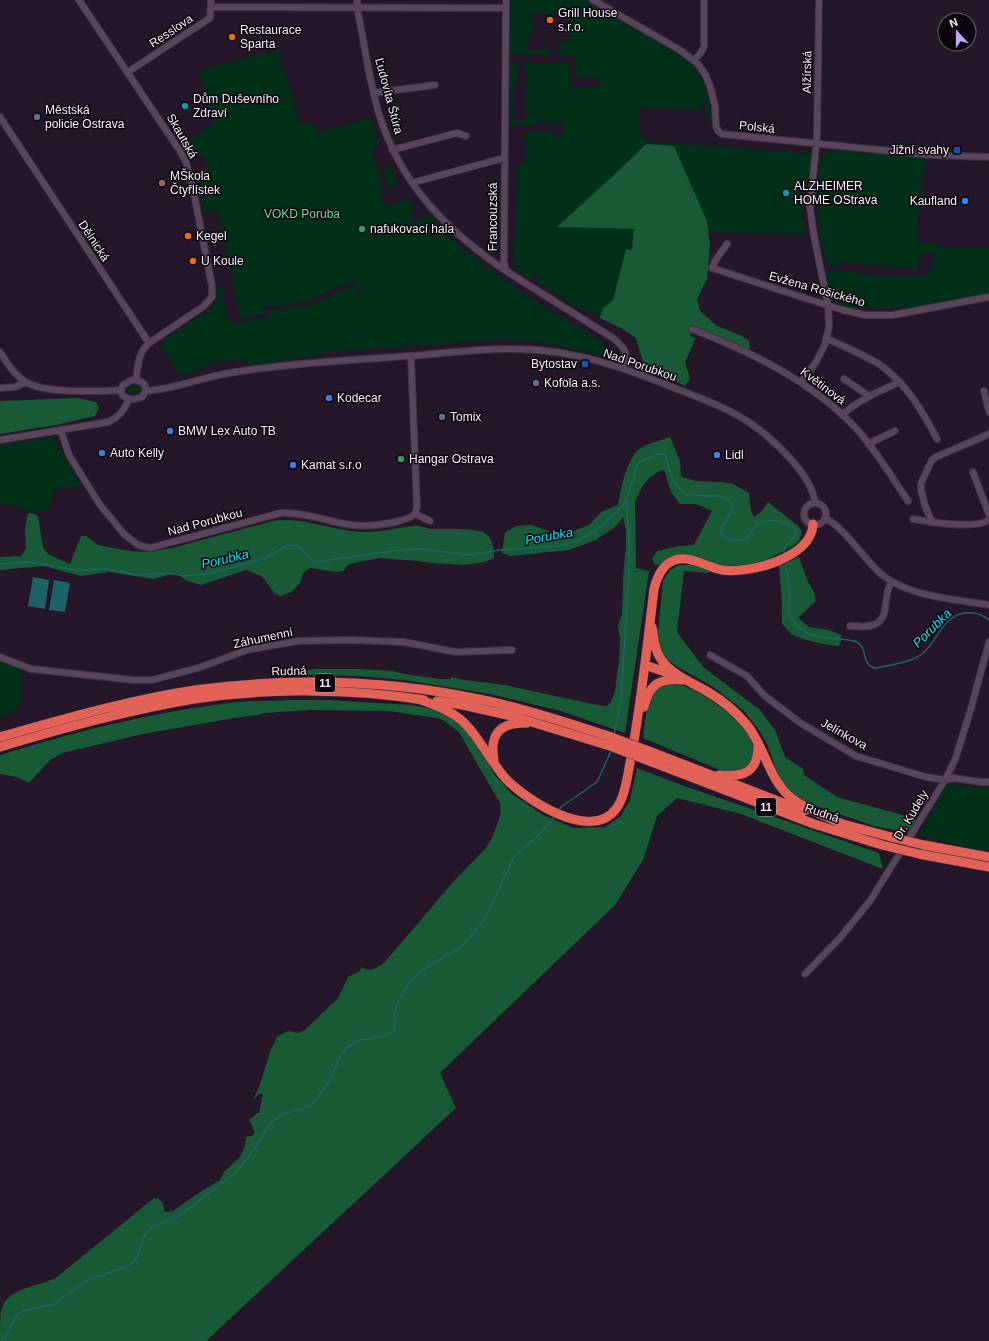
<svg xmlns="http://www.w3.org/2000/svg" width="989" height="1341" viewBox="0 0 989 1341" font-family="Arial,sans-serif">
<rect width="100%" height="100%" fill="#26162a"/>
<!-- green -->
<path fill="#003118" d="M510,0H584L666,47L691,64L702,80L708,99L711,120L707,122L705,103H701L700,109L696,111L690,109L640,108L639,134L647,142L731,147L806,154V150L811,155V159L808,191L802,192L803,220L806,235L634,229L632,251L626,250L613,300L603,308L600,317L565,300L536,282V268L532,280L519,272L514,265L517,163H526V140L523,138V133L526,132H551L559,136L563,135V124C556,123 547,122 539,123C533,124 531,128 523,126L522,123H518L515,126H511L509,123L510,65L514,61L517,62L518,81L514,85L513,119C518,122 522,121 526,118L527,70L524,68L523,66C524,60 530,59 533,64H558L561,61L567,62L571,69V88H600V79C576,77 575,84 576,56L559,55L558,52V42H570V13H531V25H533V34L527,35V49H551L549,55L511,54L510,52Z
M278,50L299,122L314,124L317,133L371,117L379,145L372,148L384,189L380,191L384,203H386L387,206L411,199L414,212L410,213L412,222L431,216L457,245L527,296L594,337L606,347L607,357C571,348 535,339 498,340L326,352L319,355L253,365L235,359L209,364L195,372L179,374L160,343L212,308L218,300V287L222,288L227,318L235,323L266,318L269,311L312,305L352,286L366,301L354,281L309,300L296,304L263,306L264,314L240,319L218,209L204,212L198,179L209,173L204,156L201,155L185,143L213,124L199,70Z
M829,150L925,158L916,239L922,240V244H938L939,249L947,247L989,248V294L907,310L905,306L884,308L857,306L856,310L833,303L829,296L825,276L828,271L853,272L876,276H927V270L934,269V254L923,253L922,256H919L918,270L913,273L912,267H891L839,262L836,268H833C830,264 826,259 824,255C816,230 817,192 820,166L817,164L819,156L829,152Z
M391,165L397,185L388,187L383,168Z
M134,384L140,387L141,390L136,394H130L126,390V388Z
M48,438L52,439L56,443L81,486L54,489L48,511L36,512L0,503V445Z
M0,661C5,663 11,664 15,667C28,674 20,697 19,709L0,717Z
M947,784L982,788L989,787V851L974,850L919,835Z"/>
<!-- forest -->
<path fill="#175a35" d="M646,144L674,146L707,221L710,246L707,279L697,299L700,311L717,326L742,336L749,341L750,351L693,327L690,336L696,338L685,362L690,379L685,386L644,365L636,338L621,328L600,318L603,308L613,300L626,249L632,250L634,229L557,227L616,173Z
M77,398L96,402L99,408L95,416L56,425L0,434V402L1,401Z
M670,437L680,461L681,477L696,481L722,482L733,484L749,493L751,511L754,517L761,512L768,502L799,527L802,532L799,541L793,546L765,561L743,565L726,566L709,562L692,555H687L668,558L660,564L655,565L652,559L657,551L679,546L694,545L712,511L696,504H680L671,492L664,470L659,471L649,478L642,487L635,501L636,568L649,571L625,733L561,711L490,694L404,680L358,676L310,675L293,673L292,672L315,669H356L392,671L411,675L441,679H451V677L465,680L505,685L597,705L607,706L611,702L615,691L619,660L620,640L618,625L622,614L623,578L626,546V530L623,517L615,527L596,540L569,550L511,556L502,553L505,532L517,526L532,525L548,531L566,534L589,525L601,512L618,505C621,490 625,465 636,452C643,444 659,441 670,437Z
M32,513L38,516L43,547L48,554L70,564L81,536H86L98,545L129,551L148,552L172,548L273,521C304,516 334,532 365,532C382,532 397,528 413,526C419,525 425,528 431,529C443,529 474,528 483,532C493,537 494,548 494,558L485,562L464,565L432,563L418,561L379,558L349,564L343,571L336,572L310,568L303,573L300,583L291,592L281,596L274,593L265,580L261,576L246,570L201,585L185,580L176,573L153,579L109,572L81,576L44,566L0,570V557L21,556L26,549L25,527L28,514Z
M799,557L808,582L814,592L816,601L798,618L809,627L829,630L841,635V642L839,646C829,646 797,639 790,633C787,630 784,626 782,623V602L779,566Z
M679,565H691L709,570L710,572L708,573L684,571L677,632L703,667L760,710L775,730L785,757L803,769L804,775L837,797L917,819L910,833L874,826L827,810L805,801L787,789L778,776L768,746L761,733L744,711L715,688L676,666L667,659L661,650L658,631L663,581L670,570Z
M674,683C700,688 775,736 748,766C742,773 728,773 720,770L643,738C645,723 646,691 662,685C665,683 671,683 674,683Z
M289,700H327L411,705L433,709L449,715L466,728L486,759L494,774L511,793L543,815L574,828L605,827L620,817L630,800L637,768L687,787L879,853L883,869L741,814L677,798L657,816L643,860L615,905L440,1073L456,1108L206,1341H0C0,1333 0,1317 1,1310C10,1285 38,1288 57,1277L154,1198L159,1199L163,1204L165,1212L173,1211L197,1194L220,1180L224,1172L240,1157L245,1146L246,1137L252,1136L255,1132L249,1120L257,1113H259L263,1094H259L253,1100L259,1087L270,1052L277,1037L288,1031L298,1033L305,1030L338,998L348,977L360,971L361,967C370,973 376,968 384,963L454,881L486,848L492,838L499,819L501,813L500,803L459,732L443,720L436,718L389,711L310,710L265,713L257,715L234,718L143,734L62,753L50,760L29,783L17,777L0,774V755C78,731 156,711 237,702C254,701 272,701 289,700Z"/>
<!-- water -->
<path fill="#1c6267" d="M33,577L49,580L45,609L28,606Z
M54,580L70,583L65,612L49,610Z"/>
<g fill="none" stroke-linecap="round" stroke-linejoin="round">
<!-- stream -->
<path stroke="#1c6267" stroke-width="1.5" d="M785,562C787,573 789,584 790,595C790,600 789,606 789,611C790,621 803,632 812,635C816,636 822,637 827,638C835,639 852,639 857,642C869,649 860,664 875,668C890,665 910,663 922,654C938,641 942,615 966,613C974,612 983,615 989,620
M0,564L28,562L77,570L108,569L137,575L168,573L186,576L212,573L266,558L288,545L300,547L313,561L316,562L399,550L422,549L469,555L499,550L559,546L579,540L595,531L622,507L626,500L638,463L658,454L665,455C669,468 672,485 684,493C695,500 729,489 732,506C734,512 722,524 720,531L722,535L736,541L747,538C750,534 753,528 757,525C768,517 787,520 796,530L795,537C789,542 783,545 784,554
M614,735L621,701L629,571V537L626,500
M559,810L561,807L597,782L611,751
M1,1341L6,1337L16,1316L25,1310L54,1304L86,1281L130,1265L137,1257L145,1235L150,1228L179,1216L235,1173L251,1154L270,1123L281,1115L311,1106L329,1082L341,1055L348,1047L360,1040L385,1036L393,1032L395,1026L394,1017L396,1006L409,983L426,968L462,946L485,919L514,857L541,833L553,818"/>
<defs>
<path id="minor" d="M79,0L180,151L186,162L193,189L212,286V297L204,306L149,343
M357,0L358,13C365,46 369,81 379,114C401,185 445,229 506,271
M506,0L504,262L506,271L613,338C626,349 628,352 624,368
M593,0L680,50L698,64L705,74L710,86L715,106L716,126L718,131L722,134L930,155L989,157
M211,7L506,8
M694,60L700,54L704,47V0
M128,72L210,18L211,0
M374,93L435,85
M0,117L149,343C138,352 138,367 136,380
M392,150L457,133L466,136
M414,185L415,182L504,158
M727,244L715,261L712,268L814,301L843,310L865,315H893L989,297
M692,329C749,351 809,380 853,425C874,447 891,476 908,501
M826,338C843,346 862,354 879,364C906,383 922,410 937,439
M0,352C7,363 14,375 26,382C45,394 98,391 121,390
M411,356L417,507L415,514
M844,379L869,396
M132,380C139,380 146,382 146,391L142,397C132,401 116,399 123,385Z
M801,382L816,362L825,344L829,327L828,305L814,236L810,208L817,136L819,0
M0,388L15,387L26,382
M146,391C177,389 205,376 235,372C293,363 351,360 409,356C458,352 507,345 555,352C598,358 637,373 677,389C703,399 730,409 753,425C774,440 813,476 815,503
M984,391L989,412
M842,415C860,399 878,392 900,382
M61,431L69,455L100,505L124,534L138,545L150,548L281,513C306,512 328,522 352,525C367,527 381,525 395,522C403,520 410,519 415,514L430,521
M989,434L936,457L932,460L921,483V490L925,506L932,522C946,524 977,528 989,520
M0,440L108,422C119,417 124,411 129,399
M868,444L895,431
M973,472L989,515
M804 514a11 11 0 1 1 22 0a11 11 0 1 1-22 0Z
M825,518C847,530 862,557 881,574C908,597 955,599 989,605
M913,519L932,522
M850,626C857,626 863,627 869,626C887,623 885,608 887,594C888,589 890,586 891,582
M710,655L747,676L765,696L799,722L856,756L926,777L945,780L954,778L981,782H989
M0,657L31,669L134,680H152L198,668L247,650L298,641L349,640L404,642L456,652L512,650
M805,974L839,939L870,901L945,780L955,760L970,712L989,642"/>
<path id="highway" d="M652,627C654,637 654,647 659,656C669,674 691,682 708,692C722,700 736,712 747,725C764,746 769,778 788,795C804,809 826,816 845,825
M645,665L674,675
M418,699C460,713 465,720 489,756C495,764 500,773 507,780C528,801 591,842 616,809C625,797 627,778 630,763C641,706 647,647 654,589C657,577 662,564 675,560C691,555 706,567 722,570C749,574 812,558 813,524
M437,701L463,705L512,716L610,746
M644,707C650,682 661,678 685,680
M0,737C64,719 129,700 195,690C292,677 393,680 488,701C530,710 571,724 611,737
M0,747C64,728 128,710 194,699C268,688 350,688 424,700
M654,753L804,811
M494,760C489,733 501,722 527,723
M652,762L814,824L882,845
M719,775C745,778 759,771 758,743
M839,823L891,837
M924,845L989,857
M919,854L989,867"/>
</defs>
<!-- minor casing -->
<use href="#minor" stroke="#3e3241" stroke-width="8"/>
<!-- highway casing -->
<use href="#highway" stroke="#3e3241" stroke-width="10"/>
<!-- minor -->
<use href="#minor" stroke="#58455c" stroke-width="6"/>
<!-- highway -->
<use href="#highway" stroke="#e36258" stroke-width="9"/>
<defs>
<path id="highway-bridge" d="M611,737L654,753
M610,746L652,762
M891,837L924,845
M882,845L919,854"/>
</defs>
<!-- highway-bridge casing -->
<use href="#highway-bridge" stroke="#3e3241" stroke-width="10" stroke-linecap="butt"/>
<!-- highway-bridge -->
<use href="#highway-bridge" stroke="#e36258" stroke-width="9"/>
</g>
<!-- markers -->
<g fill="#e8710a" stroke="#0b050d" stroke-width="1.5">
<circle cx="550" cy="20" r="4"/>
<circle cx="232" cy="37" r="4"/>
<circle cx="188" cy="236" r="4"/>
<circle cx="193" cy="261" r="4"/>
</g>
<g fill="#0f9aa8" stroke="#0b050d" stroke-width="1.5">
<circle cx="185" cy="106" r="4"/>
<circle cx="786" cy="193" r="4"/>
</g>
<g fill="#5c6f8a" stroke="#0b050d" stroke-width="1.5">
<circle cx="37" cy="117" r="4"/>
<circle cx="536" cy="383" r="4"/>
<circle cx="442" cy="417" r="4"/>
</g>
<g fill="#1a4fb4" stroke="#0b050d" stroke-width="1.5">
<rect x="953" y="146" width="8" height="8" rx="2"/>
<rect x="581" y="360" width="8" height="8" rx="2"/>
</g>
<circle fill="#8d6e63" stroke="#0b050d" stroke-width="1.5" cx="162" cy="183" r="4"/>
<g fill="#3f7fe0" stroke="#0b050d" stroke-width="1.5">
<circle cx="965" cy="201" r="4"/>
<circle cx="329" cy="398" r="4"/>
<circle cx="170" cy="431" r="4"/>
<circle cx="102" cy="453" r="4"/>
<circle cx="717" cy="455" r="4"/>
<circle cx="293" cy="465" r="4"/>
</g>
<g fill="#2e9e5b" stroke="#0b050d" stroke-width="1.5">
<circle cx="362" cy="229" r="4"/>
<circle cx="401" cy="459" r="4"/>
</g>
<g text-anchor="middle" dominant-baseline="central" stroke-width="3" stroke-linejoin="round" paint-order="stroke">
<!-- shield labels -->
<g fill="#0b050d" stroke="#b2a8b4" stroke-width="1">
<rect x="315" y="674" width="20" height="18" rx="3"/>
<rect x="756" y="798" width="20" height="18" rx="3"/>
</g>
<g font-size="11" font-weight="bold" fill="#faeefc">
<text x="325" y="683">11</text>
<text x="766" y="807">11</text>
</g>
<!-- poi labels -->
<g font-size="12" fill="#faeefc" stroke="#0b050d" text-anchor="start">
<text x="558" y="13">Grill House<tspan x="558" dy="14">s.r.o.</tspan></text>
<text x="240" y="30">Restaurace<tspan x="240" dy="14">Sparta</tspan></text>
<text x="193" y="99">Dům Duševního<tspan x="193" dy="14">Zdraví</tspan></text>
<text x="45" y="110">Městská<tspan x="45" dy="14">policie Ostrava</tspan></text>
<text x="949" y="150" text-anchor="end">Jižní svahy</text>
<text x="170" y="176">MŠkola<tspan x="170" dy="14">Čtyřlístek</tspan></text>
<text x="794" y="186">ALZHEIMER<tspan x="794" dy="14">HOME OStrava</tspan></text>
<text x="957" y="201" text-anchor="end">Kaufland</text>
<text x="370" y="229">nafukovací hala</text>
<text x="196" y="236">Kegel</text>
<text x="201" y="261">U Koule</text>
<text x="577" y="364" text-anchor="end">Bytostav</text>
<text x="544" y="383">Kofola a.s.</text>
<text x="337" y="398">Kodecar</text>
<text x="450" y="417">Tomix</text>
<text x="178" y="431">BMW Lex Auto TB</text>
<text x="110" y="453">Auto Kelly</text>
<text x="725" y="455">Lidl</text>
<text x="409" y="459">Hangar Ostrava</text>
<text x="301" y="465">Kamat s.r.o</text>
</g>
<!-- street labels -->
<g font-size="12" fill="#faeefc" stroke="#0b050d">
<text transform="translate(171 31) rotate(-34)">Resslova</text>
<text transform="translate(807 72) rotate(-89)">Alžírská</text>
<text transform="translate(389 96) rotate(75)">Ľudovíta Štúra</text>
<text transform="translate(757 127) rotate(6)">Polská</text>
<text transform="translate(182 136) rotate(60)">Skautská</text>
<text transform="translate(493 217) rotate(-90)">Francouzská</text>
<text transform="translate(94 241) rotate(57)">Dělnická</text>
<text transform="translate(817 289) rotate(16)">Evžena Rošického</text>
<text transform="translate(640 365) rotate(19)">Nad Porubkou</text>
<text transform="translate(823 386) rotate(37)">Květinová</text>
<text transform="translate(205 522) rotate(-15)">Nad Porubkou</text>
<text transform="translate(263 638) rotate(-12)">Záhumenní</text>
<text transform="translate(289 671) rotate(-1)">Rudná</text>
<text transform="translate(844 734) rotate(29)">Jelínkova</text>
<text transform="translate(822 813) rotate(19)">Rudná</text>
<text transform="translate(911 815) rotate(-59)">Dr. Kudely</text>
</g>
<!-- park labels -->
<g font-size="12" fill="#6fe09c" stroke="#0b050d">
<text x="302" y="214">VOKD Poruba</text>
</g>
<!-- water labels -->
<g font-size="13" font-style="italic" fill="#06e5f2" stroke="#0b050d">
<text transform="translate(549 536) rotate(-10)">Porubka</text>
<text transform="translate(225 559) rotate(-13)">Porubka</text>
<text transform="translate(932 628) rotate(-45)">Porubka</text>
</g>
</g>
<!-- north arrow -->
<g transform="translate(957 32) rotate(339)"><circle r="19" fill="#0b050d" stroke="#6b626d"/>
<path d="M0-3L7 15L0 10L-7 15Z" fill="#b6abf8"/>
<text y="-6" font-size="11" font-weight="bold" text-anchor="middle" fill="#faeefc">N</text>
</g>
</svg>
